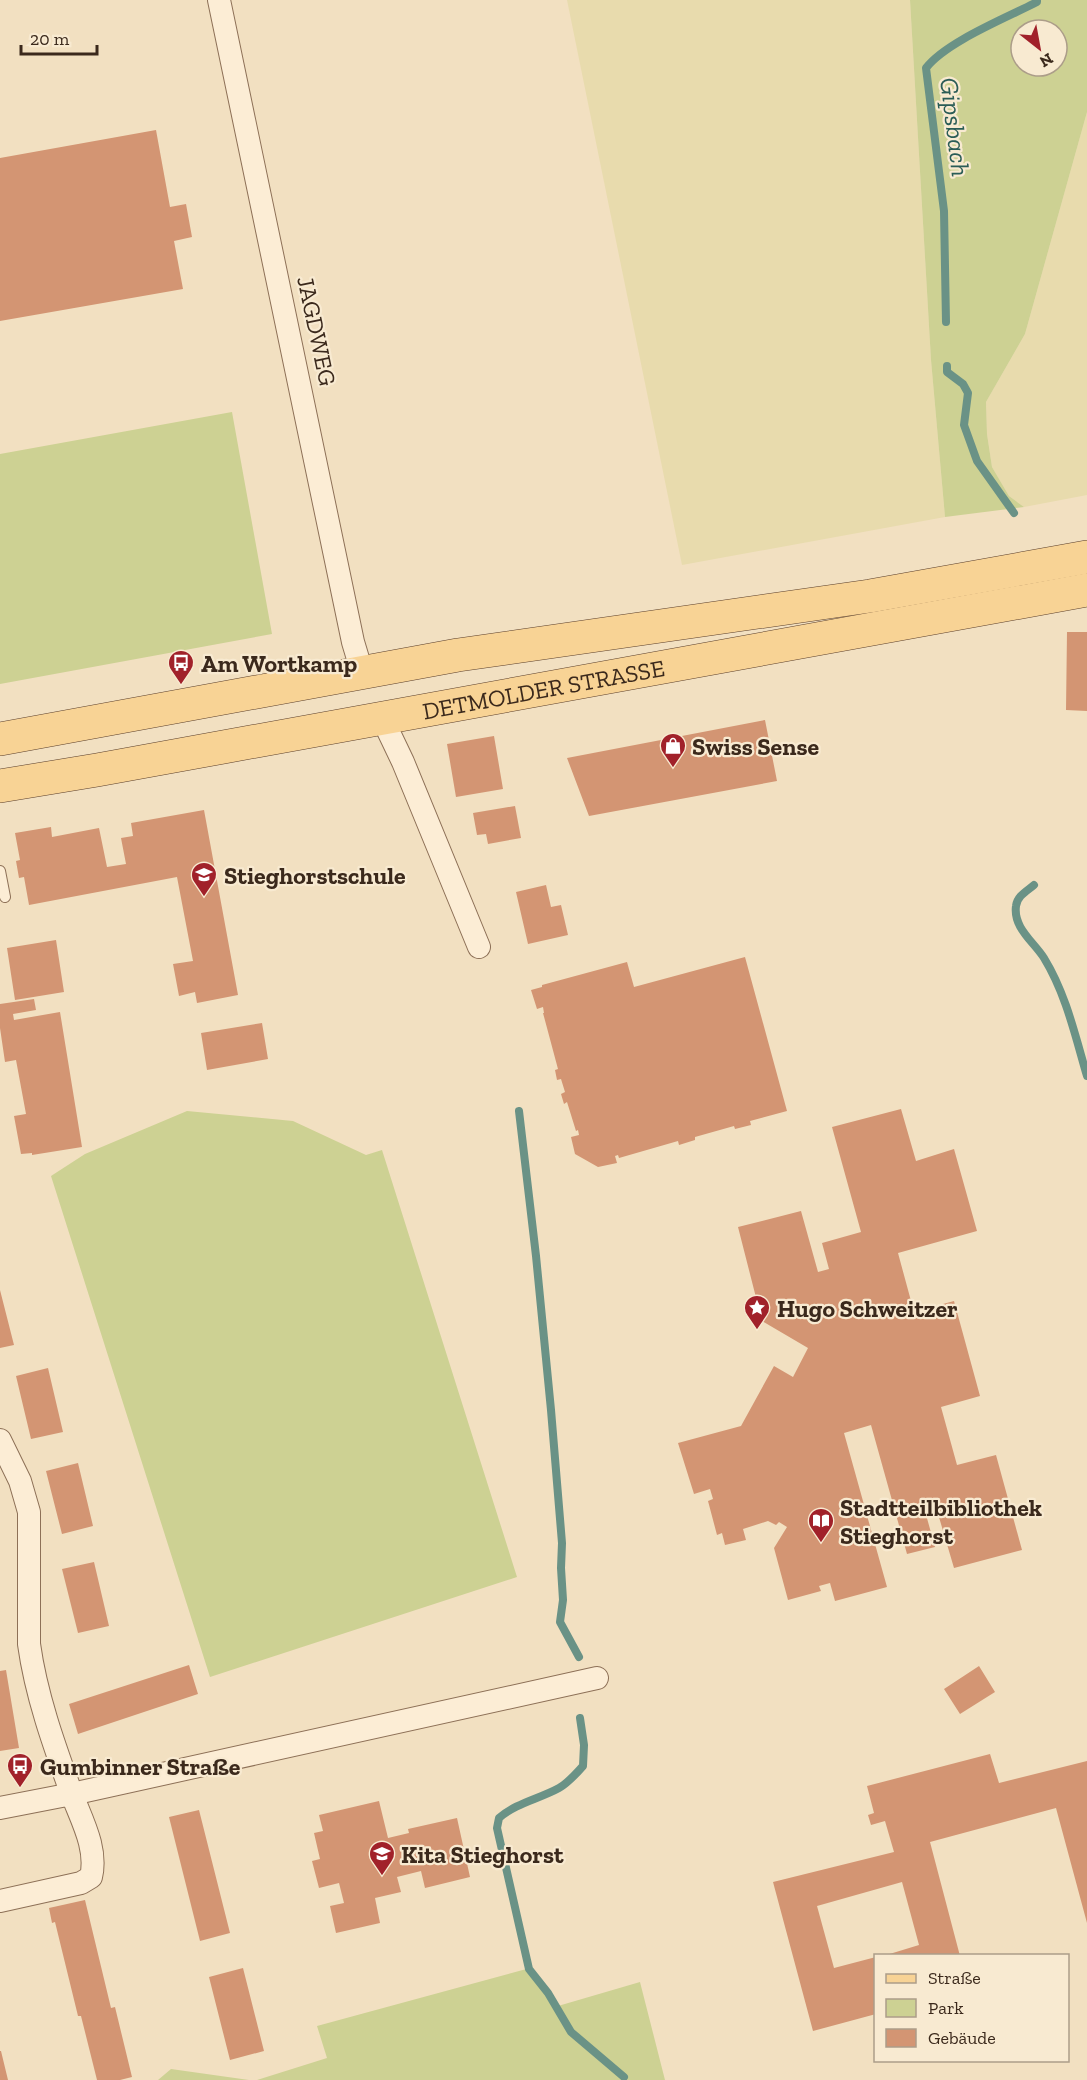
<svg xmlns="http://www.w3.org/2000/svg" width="1087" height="2080" viewBox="0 0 1087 2080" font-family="'Zilla Slab',serif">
<rect width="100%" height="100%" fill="#f2e0c1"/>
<!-- farmland -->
<path fill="#e8dbad" d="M567,0H910L931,360L945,517L682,565Z
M1087,112V495L1024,507L1009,496L992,467L987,434L986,402L1025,334Z"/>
<!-- green -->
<path fill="#cdd193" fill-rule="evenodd" d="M910,0H1087V112L1025,334L986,402L987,434L992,467L1009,496L1024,507L945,517L931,360ZM1021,30H1057V66H1021Z
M232,412L272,634L0,684V454Z
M187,1111L293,1121L366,1155L382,1150L517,1577L210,1677L51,1176L85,1154Z
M530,1968L558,2006L640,1982L665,2080H257L327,2058L317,2026Z
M171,2069L249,2080H158Z"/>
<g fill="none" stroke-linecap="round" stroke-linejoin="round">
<!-- stream -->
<path stroke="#6a9286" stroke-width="8" d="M946,322L944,211L926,68C946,42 1006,18 1037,2V0
M947,366V372L963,384L968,393L964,425L977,461L1014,513
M1034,885C1027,891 1017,896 1016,906C1013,928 1034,942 1044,958C1066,994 1075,1035 1087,1076
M519,1111L536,1256L551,1410L562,1543L561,1568L563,1600L560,1622L579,1657
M580,1718L584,1745L583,1766C576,1774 568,1783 559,1788C539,1799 516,1803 499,1818L497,1828L529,1969L548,1993L571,2032L624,2077"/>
</g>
<!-- building -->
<path fill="#d39573" d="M156,130L170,207L186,204L192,237L174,241L183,289L0,321V158Z
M1067,632H1087V711L1066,710Z
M765,720L777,781L589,816L567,758Z
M494,736L503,789L456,797L447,744Z
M515,806L521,838L488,844L486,834L477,835L473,813Z
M204,810L238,995L197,1003L195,992L179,996L173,964L193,961L177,877L29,905L24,877L19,878L16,861L20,860L15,833L51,827L52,837L99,828L107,867L126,864L121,838L133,836L131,823Z
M546,885L551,907L561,905L568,935L528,944L516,892Z
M56,940L64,992L15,1000L7,948Z
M745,957L787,1111L750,1121L751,1125L735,1129L734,1126L695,1137V1140L679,1145L678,1141L619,1158L618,1155L615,1156L617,1163L598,1167L575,1154L571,1137L579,1135L578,1130L576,1131L567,1102L564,1104L561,1094L565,1092L561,1079L557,1080L555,1070L558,1069L543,1013H544L543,1007L537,1009L531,990L542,987V985L627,962L634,987Z
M34,999L36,1010L13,1014L14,1020L60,1012L82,1147L32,1155V1153L21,1154L14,1116L26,1114L16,1060L5,1062L0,1028V1004Z
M262,1023L268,1059L207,1070L201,1033Z
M901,1109L916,1161L954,1149L977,1231L898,1253L914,1312L954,1301L980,1396L941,1407L957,1465L996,1455L1022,1550L954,1568L936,1507L925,1511L935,1547L907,1554L871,1425L844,1433L887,1587L835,1601L830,1583L819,1586L821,1591L788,1600L774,1548L787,1527L779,1522L776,1525L768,1521L743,1529L746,1540L725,1545L722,1533L717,1535L708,1501L713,1499L710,1489L694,1494L678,1443L741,1426L774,1366L793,1377L808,1348L762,1321L738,1227L801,1211L818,1272L829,1269L822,1243L861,1232L832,1127Z
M0,1290L14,1345L0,1348Z
M48,1368L63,1432L31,1439L16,1376Z
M78,1463L93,1526L62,1534L46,1471Z
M94,1562L109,1626L78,1633L62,1569Z
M189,1665L198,1694L78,1734L69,1704Z
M979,1666L995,1692L960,1714L944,1689Z
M6,1670L19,1748L0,1751V1671Z
M990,1754L999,1783L1087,1761V1923L1056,1808L930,1842L960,1956H883L919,1945L902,1882L817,1906L834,1968L876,1957V2014L813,2031L773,1882L894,1852L885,1821L871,1825L868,1815L874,1813L867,1786Z
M379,1801L388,1838L409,1833L408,1829L457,1818L470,1877L425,1888L421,1871L397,1877L401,1892L375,1898L380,1923L336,1933L330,1906L344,1903L339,1883L319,1888L312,1861L320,1859L314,1833L323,1831L319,1815Z
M199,1810L230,1933L200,1941L169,1817Z
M85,1900L111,2008L115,2007L132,2077L120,2080H97L81,2016H78L55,1922L52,1923L49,1908Z
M243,1968L264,2051L230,2060L209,1977Z
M0,2051H1L8,2080H0Z"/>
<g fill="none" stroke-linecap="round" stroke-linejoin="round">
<defs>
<path id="lane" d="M0,871L5,897"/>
<path id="street" d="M219,0L353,642L362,672
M382,718L403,762L479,947
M0,1440L20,1481L29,1512V1644C36,1695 54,1745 71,1792C81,1819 98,1848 91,1877L81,1883L0,1901
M0,1808L72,1794L597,1678"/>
<g id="primary">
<path d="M0,739L458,655L870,596L1087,557"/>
<path id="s1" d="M0,786L97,770L1087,590"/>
</g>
</defs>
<!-- lane casing -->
<use href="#lane" stroke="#8d7057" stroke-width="12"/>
<!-- street casing -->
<use href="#street" stroke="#8d7057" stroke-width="24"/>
<!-- primary casing -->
<use href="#primary" stroke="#5a3e2b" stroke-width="34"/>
<!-- lane -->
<use href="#lane" stroke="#fcedd5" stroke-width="10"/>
<!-- street -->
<use href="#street" stroke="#fcedd5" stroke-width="22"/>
<!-- primary -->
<use href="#primary" stroke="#f8d395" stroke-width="33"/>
</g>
<!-- icons -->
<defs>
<symbol id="bus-pin" viewBox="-11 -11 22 30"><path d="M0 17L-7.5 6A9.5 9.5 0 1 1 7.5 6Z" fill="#a1212a" stroke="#f8ead1"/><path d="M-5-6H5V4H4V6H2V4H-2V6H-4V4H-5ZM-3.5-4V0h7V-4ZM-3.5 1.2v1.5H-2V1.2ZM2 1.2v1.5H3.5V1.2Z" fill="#fff"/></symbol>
<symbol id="shop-pin" viewBox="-11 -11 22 30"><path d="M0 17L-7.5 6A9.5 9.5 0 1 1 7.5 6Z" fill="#a1212a" stroke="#f8ead1"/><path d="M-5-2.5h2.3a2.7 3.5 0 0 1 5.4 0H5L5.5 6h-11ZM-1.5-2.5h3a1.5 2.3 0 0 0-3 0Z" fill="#fff"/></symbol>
<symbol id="school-pin" viewBox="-11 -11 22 30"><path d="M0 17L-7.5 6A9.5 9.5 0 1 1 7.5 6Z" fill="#a1212a" stroke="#f8ead1"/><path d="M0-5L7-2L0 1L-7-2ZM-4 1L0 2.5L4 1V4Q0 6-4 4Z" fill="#fff"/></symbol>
<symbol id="sight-pin" viewBox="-11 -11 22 30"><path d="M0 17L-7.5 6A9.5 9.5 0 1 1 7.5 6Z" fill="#a1212a" stroke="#f8ead1"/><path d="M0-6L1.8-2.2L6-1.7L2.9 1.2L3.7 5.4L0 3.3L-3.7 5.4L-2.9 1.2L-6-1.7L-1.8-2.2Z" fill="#fff"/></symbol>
<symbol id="library-pin" viewBox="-11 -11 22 30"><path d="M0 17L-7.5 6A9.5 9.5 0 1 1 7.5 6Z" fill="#a1212a" stroke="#f8ead1"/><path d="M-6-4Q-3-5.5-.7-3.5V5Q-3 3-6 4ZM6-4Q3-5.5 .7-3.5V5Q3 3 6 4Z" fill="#fff"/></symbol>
</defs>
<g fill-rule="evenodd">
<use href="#bus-pin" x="166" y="648" width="30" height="40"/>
<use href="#shop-pin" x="658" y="731" width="30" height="40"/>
<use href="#school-pin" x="189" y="860" width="30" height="40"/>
<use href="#sight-pin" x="742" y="1293" width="30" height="40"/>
<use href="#library-pin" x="806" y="1506" width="30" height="40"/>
<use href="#bus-pin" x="5" y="1751" width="30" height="40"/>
<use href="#school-pin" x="367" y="1839" width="30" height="40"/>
</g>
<g text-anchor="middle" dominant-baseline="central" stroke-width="4.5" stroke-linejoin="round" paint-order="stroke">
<!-- street labels -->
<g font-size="24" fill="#3b291c" stroke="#f8ead1">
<text transform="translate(317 331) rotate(78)">JAGDWEG</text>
<text stroke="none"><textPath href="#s1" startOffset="552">DETMOLDER STRASSE</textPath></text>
</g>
<!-- poi labels -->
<g font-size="24" font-weight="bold" fill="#3b291c" stroke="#f8ead1" text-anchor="start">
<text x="201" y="663">Am Wortkamp</text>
<text x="692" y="746">Swiss Sense</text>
<text x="224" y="875">Stieghorstschule</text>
<text x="777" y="1308">Hugo Schweitzer</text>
<text x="840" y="1507">Stadtteilbibliothek<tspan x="840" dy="28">Stieghorst</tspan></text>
<text x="40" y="1766">Gumbinner Straße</text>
<text x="401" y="1854">Kita Stieghorst</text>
</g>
<!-- water labels -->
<g font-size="26" font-style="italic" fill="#2a5c56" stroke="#f8ead1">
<text transform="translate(955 127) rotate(83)">Gipsbach</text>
</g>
</g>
<!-- legend -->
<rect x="874" y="1954" width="195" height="108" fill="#f8ead1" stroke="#ac9d89" stroke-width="1.5"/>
<rect x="886" y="1974" width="30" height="9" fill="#f8d395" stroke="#ac9d89" stroke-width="1.5"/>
<text x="928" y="1984" font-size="18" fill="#3b291c">Straße</text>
<rect x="886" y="1999" width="30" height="18" fill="#cdd193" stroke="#ac9d89" stroke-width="1.5"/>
<text x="928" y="2014" font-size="18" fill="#3b291c">Park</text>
<rect x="886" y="2029" width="30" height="18" fill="#d39573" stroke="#ac9d89" stroke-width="1.5"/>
<text x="928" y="2044" font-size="18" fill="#3b291c">Gebäude</text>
<!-- north arrow -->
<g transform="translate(1039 48) rotate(149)"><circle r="28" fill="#f8ead1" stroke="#ac9d89" stroke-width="1.5"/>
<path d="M0-4.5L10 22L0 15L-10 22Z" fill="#a1212a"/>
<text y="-9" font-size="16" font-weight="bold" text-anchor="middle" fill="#3b291c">N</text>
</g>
<!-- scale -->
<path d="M21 45v9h76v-9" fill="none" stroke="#3b291c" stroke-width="3"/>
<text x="30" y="45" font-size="18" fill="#3b291c" stroke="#f8ead1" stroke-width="4.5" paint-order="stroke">20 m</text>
</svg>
